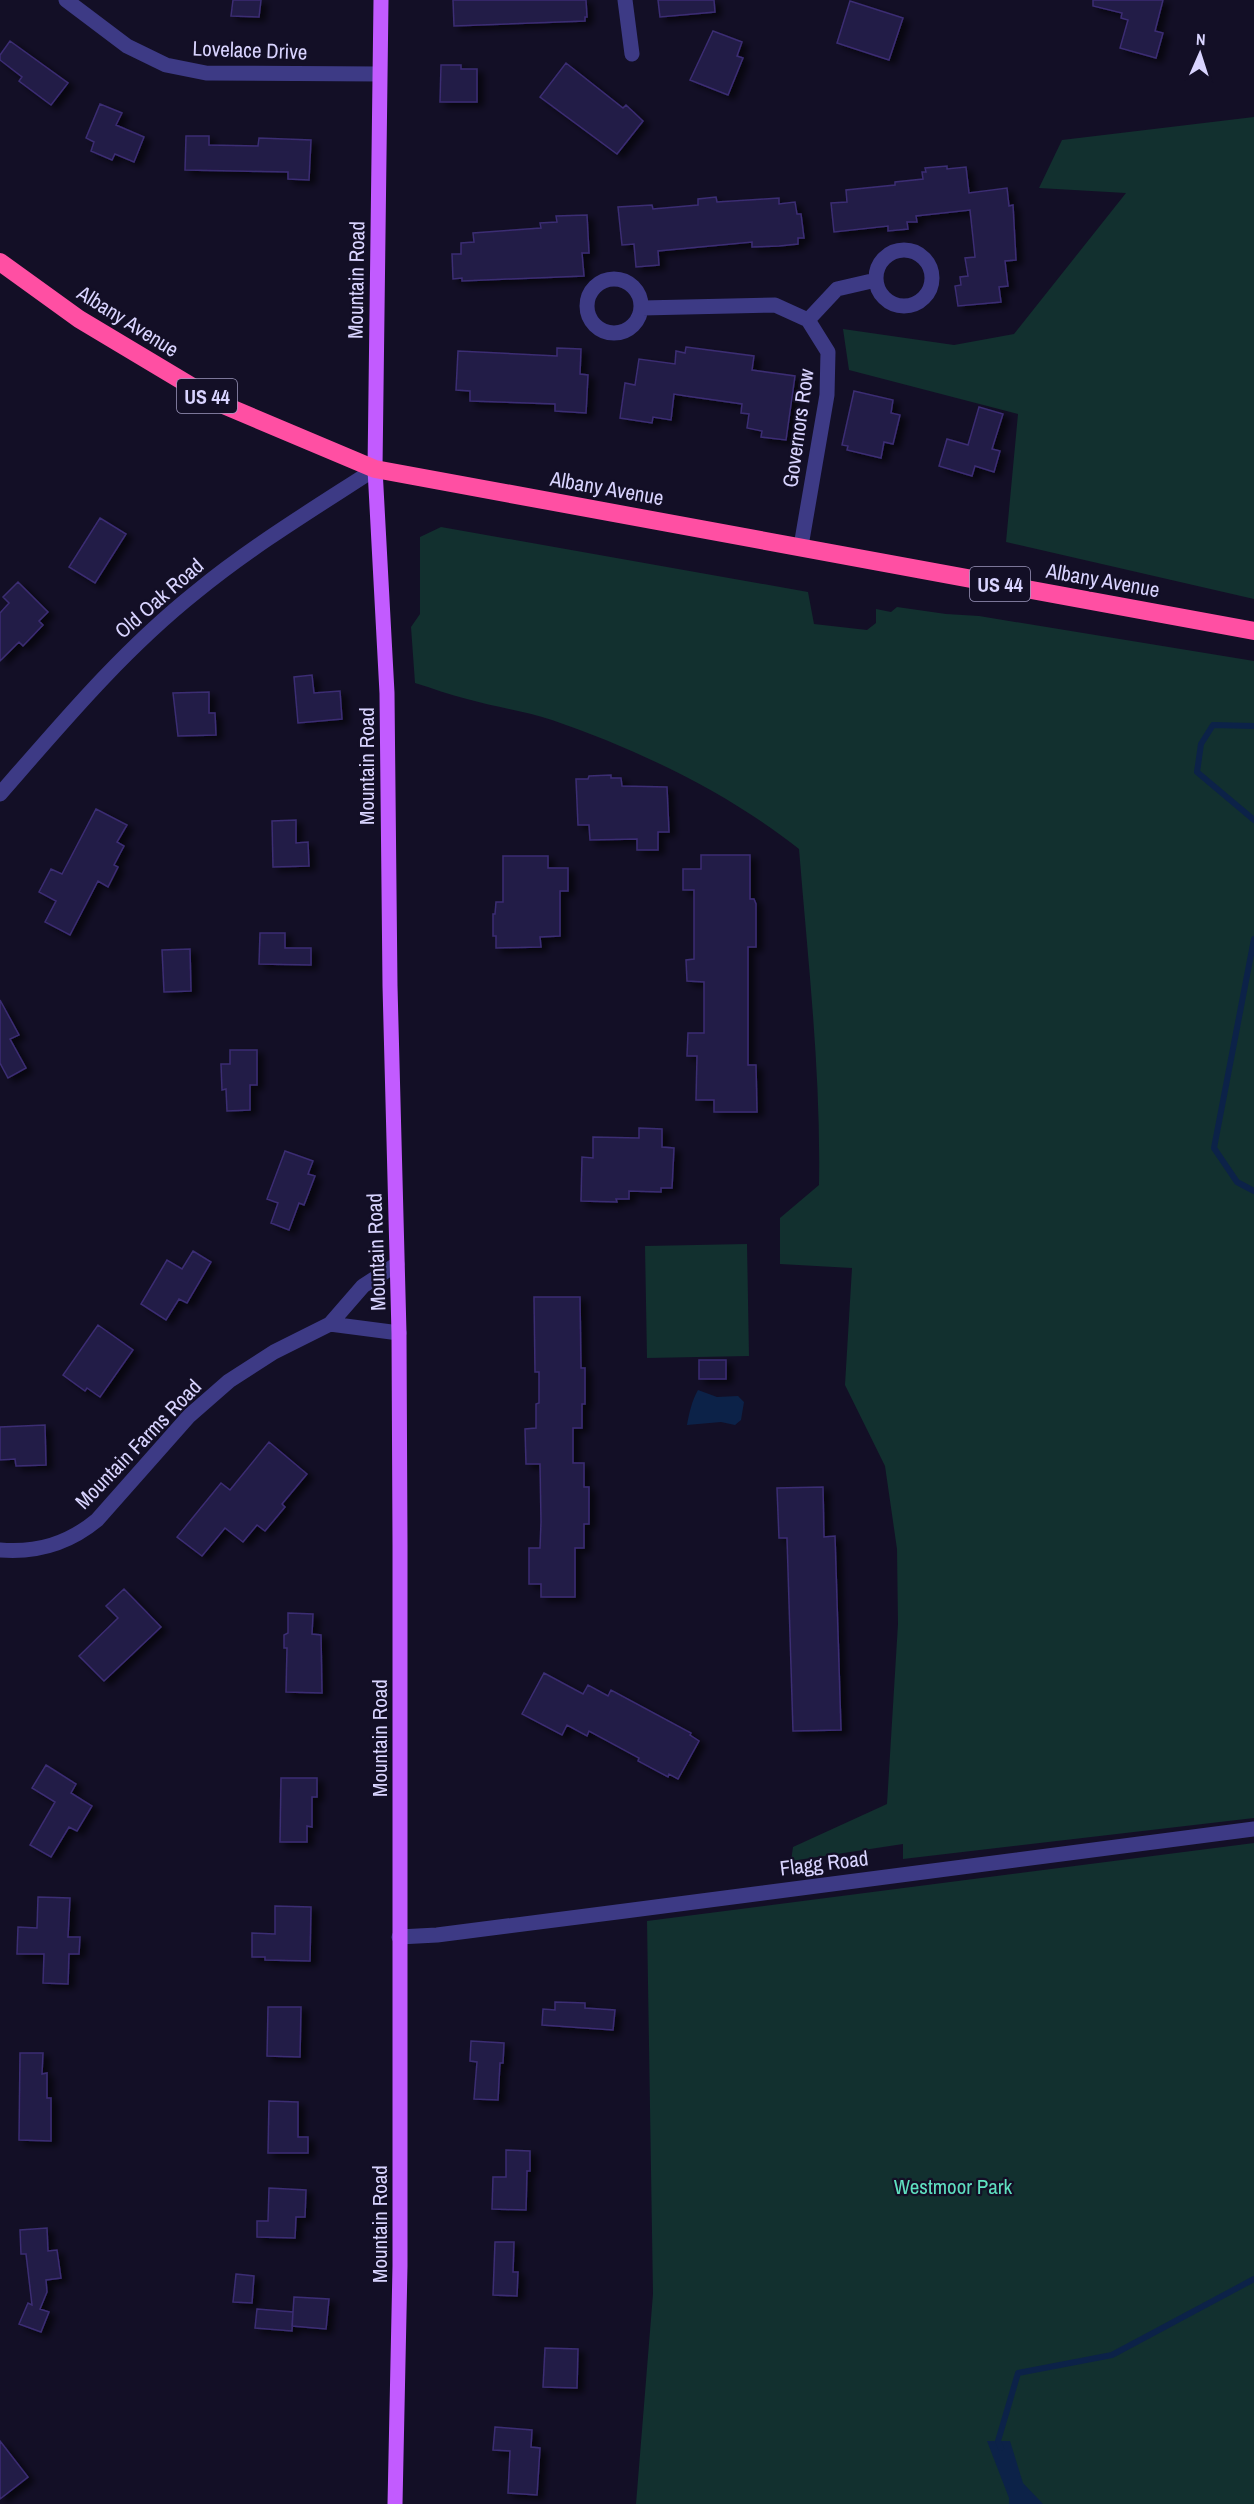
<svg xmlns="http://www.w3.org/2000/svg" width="1254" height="2504" viewBox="0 0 1254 2504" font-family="'Archivo Narrow',sans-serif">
<defs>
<filter id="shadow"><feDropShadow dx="6" dy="4" stdDeviation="3" flood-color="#0009"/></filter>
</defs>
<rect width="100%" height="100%" fill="#130f26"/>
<!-- green -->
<path fill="#12302f" d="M1254,117V599L1006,542L1018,414L849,370L843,329L954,345L1014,334L1126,193L1039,188L1062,140Z
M441,527L808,592L814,624L867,630L876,623V609L891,612L897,607L946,614L979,616L1254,661V1818L903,1859V1844L791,1861L793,1847L887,1804L898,1624L897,1549L885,1466L845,1385L852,1268L780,1264V1218L819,1185C821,1073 808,961 799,849C727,792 639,750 552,720C525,711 495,707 467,699C450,695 432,688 415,683L411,627L420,614V537Z
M747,1244L749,1356L647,1358L645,1246Z
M1254,1843V2504H636L653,2294L647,1921Z"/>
<!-- water -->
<path fill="#0c2248" d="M698,1390L717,1397L738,1396L744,1402L741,1420L735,1425L721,1422L687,1425C689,1414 692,1400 698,1390Z
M987,2441H1010L1023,2483L1043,2504H1009V2498Z"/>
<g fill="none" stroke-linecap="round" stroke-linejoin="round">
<!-- stream -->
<path stroke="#0c2248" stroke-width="6" d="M1254,726L1213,725L1201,744L1197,772L1254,820
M1254,939L1214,1148L1237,1182L1254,1191
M1001,2448L998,2441L1018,2373L1112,2355L1254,2279"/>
</g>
<!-- building -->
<path fill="#241b47" stroke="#3b2d73" stroke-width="1.5" filter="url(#shadow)" d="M233,0H261L259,17L231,16Z
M453,0H586L587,17H585V21L454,26Z
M658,0H714L715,12L660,17Z
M1093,0H1163L1155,31L1163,33L1156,58L1120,48L1128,20L1121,18L1122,13L1093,6Z
M850,1L903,18L889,60L837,43Z
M713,31L742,42L737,56L743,58L728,95L690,80Z
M10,41L68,83L51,105L19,81L22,77L0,60V55Z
M566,63L623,108L626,105L643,121L617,154L540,97Z
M441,65H461V69H477V102H440Z
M100,104L122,113L116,125L144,137L134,162L115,154L112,160L91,151L94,142L86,138Z
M186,136H209V145L258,146L259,138L311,140L309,180L288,179V172L185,170Z
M947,166V169L966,167L969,193L1007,188L1009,206L1013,205L1016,260L1005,261L1008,286L999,287L1001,302L958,306L955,286L961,285L960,277L968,276L965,258L975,257L970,210L916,216L917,222H907L908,229L888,231V226L834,232L831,203L847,202L846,190L895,185V182L923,179L922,172H926L925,168Z
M716,197L717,202L779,198V204L795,202L797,214H801L804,238H798V244L779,246L752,247V242L658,251L659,265L636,267L634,244L622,245L618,207L652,205L653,209L698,205V199Z
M587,215L589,253H582L584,276L462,281V278L453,279L452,254H461V243L474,242L473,233L541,228L540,223L557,222L556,216Z
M686,347L754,356L752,370L795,376L786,440L761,437L762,431L747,428L749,414L741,413L742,404L686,396L674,394L671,420L653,417L652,423L620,418L625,383L635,385L639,359L675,364L676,351L685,353Z
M557,348L581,349L580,374L588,375L586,413L555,411V404L470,401V391L456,390L458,351L557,356Z
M854,391L893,400L891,413L900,415L893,444L884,442L881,458L847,450L848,446L842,445Z
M979,407L1003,414L992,449L1000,451L994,472L975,466L972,476L939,466L947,439L968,445Z
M100,518L126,534L95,583L69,567Z
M18,582L48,612L39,621L43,625L23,646L19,642L0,661V613L9,603L3,597Z
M312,675L314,693L340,691L342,719L298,723L294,677Z
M209,692V713H215L216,735L178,736L173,693Z
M611,775V778H621L622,786L667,787L669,832H658V850H637V839L590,840L589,825H578L576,779H588L589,776Z
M96,809L127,825L117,842L124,846L114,865L118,867L108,887L98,881L70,935L45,922L56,901L39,892L51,869L62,874Z
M296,820V843L308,842L309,866L273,867L272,821Z
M701,855H750V899H754L756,904V947H748V1065H756L757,1112H714V1100H696L697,1056H687L688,1033H704V982L687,981L686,960L694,959V890H683V869H701Z
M503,856H548V868H568V891H560V936L540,937L541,947L496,948V936H493V914H495L496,902H503Z
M260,933H285V948H311V965L259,964Z
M190,949L191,991L164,992L162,950Z
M0,1000L19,1035L10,1039L26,1068L8,1078L0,1063Z
M230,1050H257V1085H250V1110L227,1111L226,1089L222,1090L221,1064H230Z
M639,1128L662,1129V1147L674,1148L672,1188H661V1192L629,1191V1199H616L617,1202L581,1201L582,1157L593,1158V1137L639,1138Z
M285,1151L313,1161L308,1174L315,1176L304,1205L299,1203L289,1230L271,1223L278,1203L267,1199Z
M193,1251L211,1262L187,1303L179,1299L166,1320L141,1304L167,1260L182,1269Z
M534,1297H580L581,1368H585V1404H582V1428H573V1463H584V1487H589V1524H584V1548H575V1597H541V1584H529V1548H540L541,1522L540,1464H526L525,1429L536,1428V1404L539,1403V1372H535Z
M98,1325L133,1350L100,1397L87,1388L85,1391L63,1375Z
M699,1360H726V1379H699Z
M45,1425L46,1465L16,1466L15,1459L0,1460V1427Z
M269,1442L307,1474L282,1504L285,1507L265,1531L257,1525L243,1542L225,1528L202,1556L177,1537L221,1483L230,1490Z
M823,1487L824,1537L835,1536L841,1730L793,1731L787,1538H779L777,1488Z
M124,1589L161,1627L104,1681L79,1656L118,1618L106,1606Z
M288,1613L313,1614L312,1634L321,1635L322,1693L286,1692L287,1648H284V1635L288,1633Z
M544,1673L583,1694L588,1685L608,1696L611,1690L691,1733L690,1735L699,1741L678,1779L669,1774L668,1777L638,1761L639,1758L589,1731L587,1736L567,1725L562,1735L522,1714Z
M46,1765L76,1784L71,1793L92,1806L77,1831L69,1827L51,1857L30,1845L55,1802L32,1788Z
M281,1778H317V1797H312V1827L307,1826V1842H280Z
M38,1897L70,1898L68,1937H80L79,1954H69L68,1984L43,1983L44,1954H17L18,1927L37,1928Z
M275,1906L311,1907L310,1961L265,1960V1957H252V1933L275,1934Z
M555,2002L585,2003V2008L615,2010L613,2030L542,2025L543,2009L555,2010Z
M268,2007H301L300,2057L267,2056Z
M471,2041L504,2043L503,2063H500L498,2100L474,2099L477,2062L470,2061Z
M20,2053H43L42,2074L47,2073V2098H51V2141L19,2140Z
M269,2101L298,2102V2137H308V2153H268Z
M506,2150L530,2151V2171H527L526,2210L492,2209L493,2177H506Z
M269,2188L306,2190L305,2217H296L295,2238L257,2237V2221H268Z
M47,2228L48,2251L57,2250L61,2278L46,2280L47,2292L40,2309L49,2312L41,2332L19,2324L28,2303L32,2305L26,2254H21L20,2230Z
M495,2242H514L513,2272H518L517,2296L493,2295Z
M236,2274L254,2276L252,2303L233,2302Z
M294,2297L329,2299L326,2329L292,2326Z
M257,2309L293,2312L292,2331L255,2328Z
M545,2348L578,2349L577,2388L543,2387Z
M495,2427L532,2430L531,2447L540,2448L537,2495L508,2493L510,2451L493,2450Z
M0,2441L28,2477L0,2499Z"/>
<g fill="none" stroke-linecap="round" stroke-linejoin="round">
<!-- minor -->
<path stroke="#3d3a85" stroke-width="15" d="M66,0L127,46L166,65L206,73L379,74
M625,0L632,54
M876 278a28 28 0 1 1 56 0a28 28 0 1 1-56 0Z
M587 306a27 27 0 1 1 54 0a27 27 0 1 1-54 0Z
M642,308L775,305L808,320L828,352L827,395L801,546
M808,320L837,289L876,280
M0,794C62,723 122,651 196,592C252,546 315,508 375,469
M330,1324L399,1333
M0,1550C37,1553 68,1544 97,1520L189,1416L229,1381L274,1352L330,1324L363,1286L397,1264
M399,1937L437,1935L625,1911L1254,1829"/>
<!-- major -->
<path stroke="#c25bff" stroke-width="15" d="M381,0L375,469L387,693L390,986L399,1333L400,1545V2266L395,2504"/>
<!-- highway -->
<path stroke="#ff4fa3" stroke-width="18" d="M0,262L79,319L221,404L375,469L1254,631"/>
</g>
<g text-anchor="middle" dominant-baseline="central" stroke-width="4.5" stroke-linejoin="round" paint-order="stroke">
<!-- shield labels -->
<g fill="#130f26" stroke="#9e99be" stroke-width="1.5">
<rect x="177" y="379" width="60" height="34" rx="4.5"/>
<rect x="970" y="567" width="60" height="34" rx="4.5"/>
</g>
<g font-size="20" font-weight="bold" fill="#d9d4ff">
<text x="207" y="396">US 44</text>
<text x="1000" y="584">US 44</text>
</g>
<!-- street labels -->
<g font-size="21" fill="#d9d4ff" stroke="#130f26">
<text transform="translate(250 50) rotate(2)">Lovelace Drive</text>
<text transform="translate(356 280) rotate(-89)">Mountain Road</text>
<text transform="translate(128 321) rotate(32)">Albany Avenue</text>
<text transform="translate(798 428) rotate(-82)">Governors Row</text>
<text transform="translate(607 488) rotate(10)">Albany Avenue</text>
<text transform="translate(1103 580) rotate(10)">Albany Avenue</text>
<text transform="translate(159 598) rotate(-41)">Old Oak Road</text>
<text transform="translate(366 766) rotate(-90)">Mountain Road</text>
<text transform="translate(376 1252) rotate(-92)">Mountain Road</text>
<text transform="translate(138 1444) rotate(-46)">Mountain Farms Road</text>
<text transform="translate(379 1738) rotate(-90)">Mountain Road</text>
<text transform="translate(824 1863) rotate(-7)">Flagg Road</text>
<text transform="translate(379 2224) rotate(-90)">Mountain Road</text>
</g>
<!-- park labels -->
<g font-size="21" fill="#5fe0c0" stroke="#130f26">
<text x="953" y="2186">Westmoor Park</text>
</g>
</g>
<!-- north arrow -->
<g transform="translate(1200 54) rotate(3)" stroke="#130f26" stroke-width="4.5" paint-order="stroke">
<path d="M0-4.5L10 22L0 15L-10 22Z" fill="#d9d4ff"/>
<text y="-9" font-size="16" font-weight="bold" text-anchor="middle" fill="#d9d4ff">N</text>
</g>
</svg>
